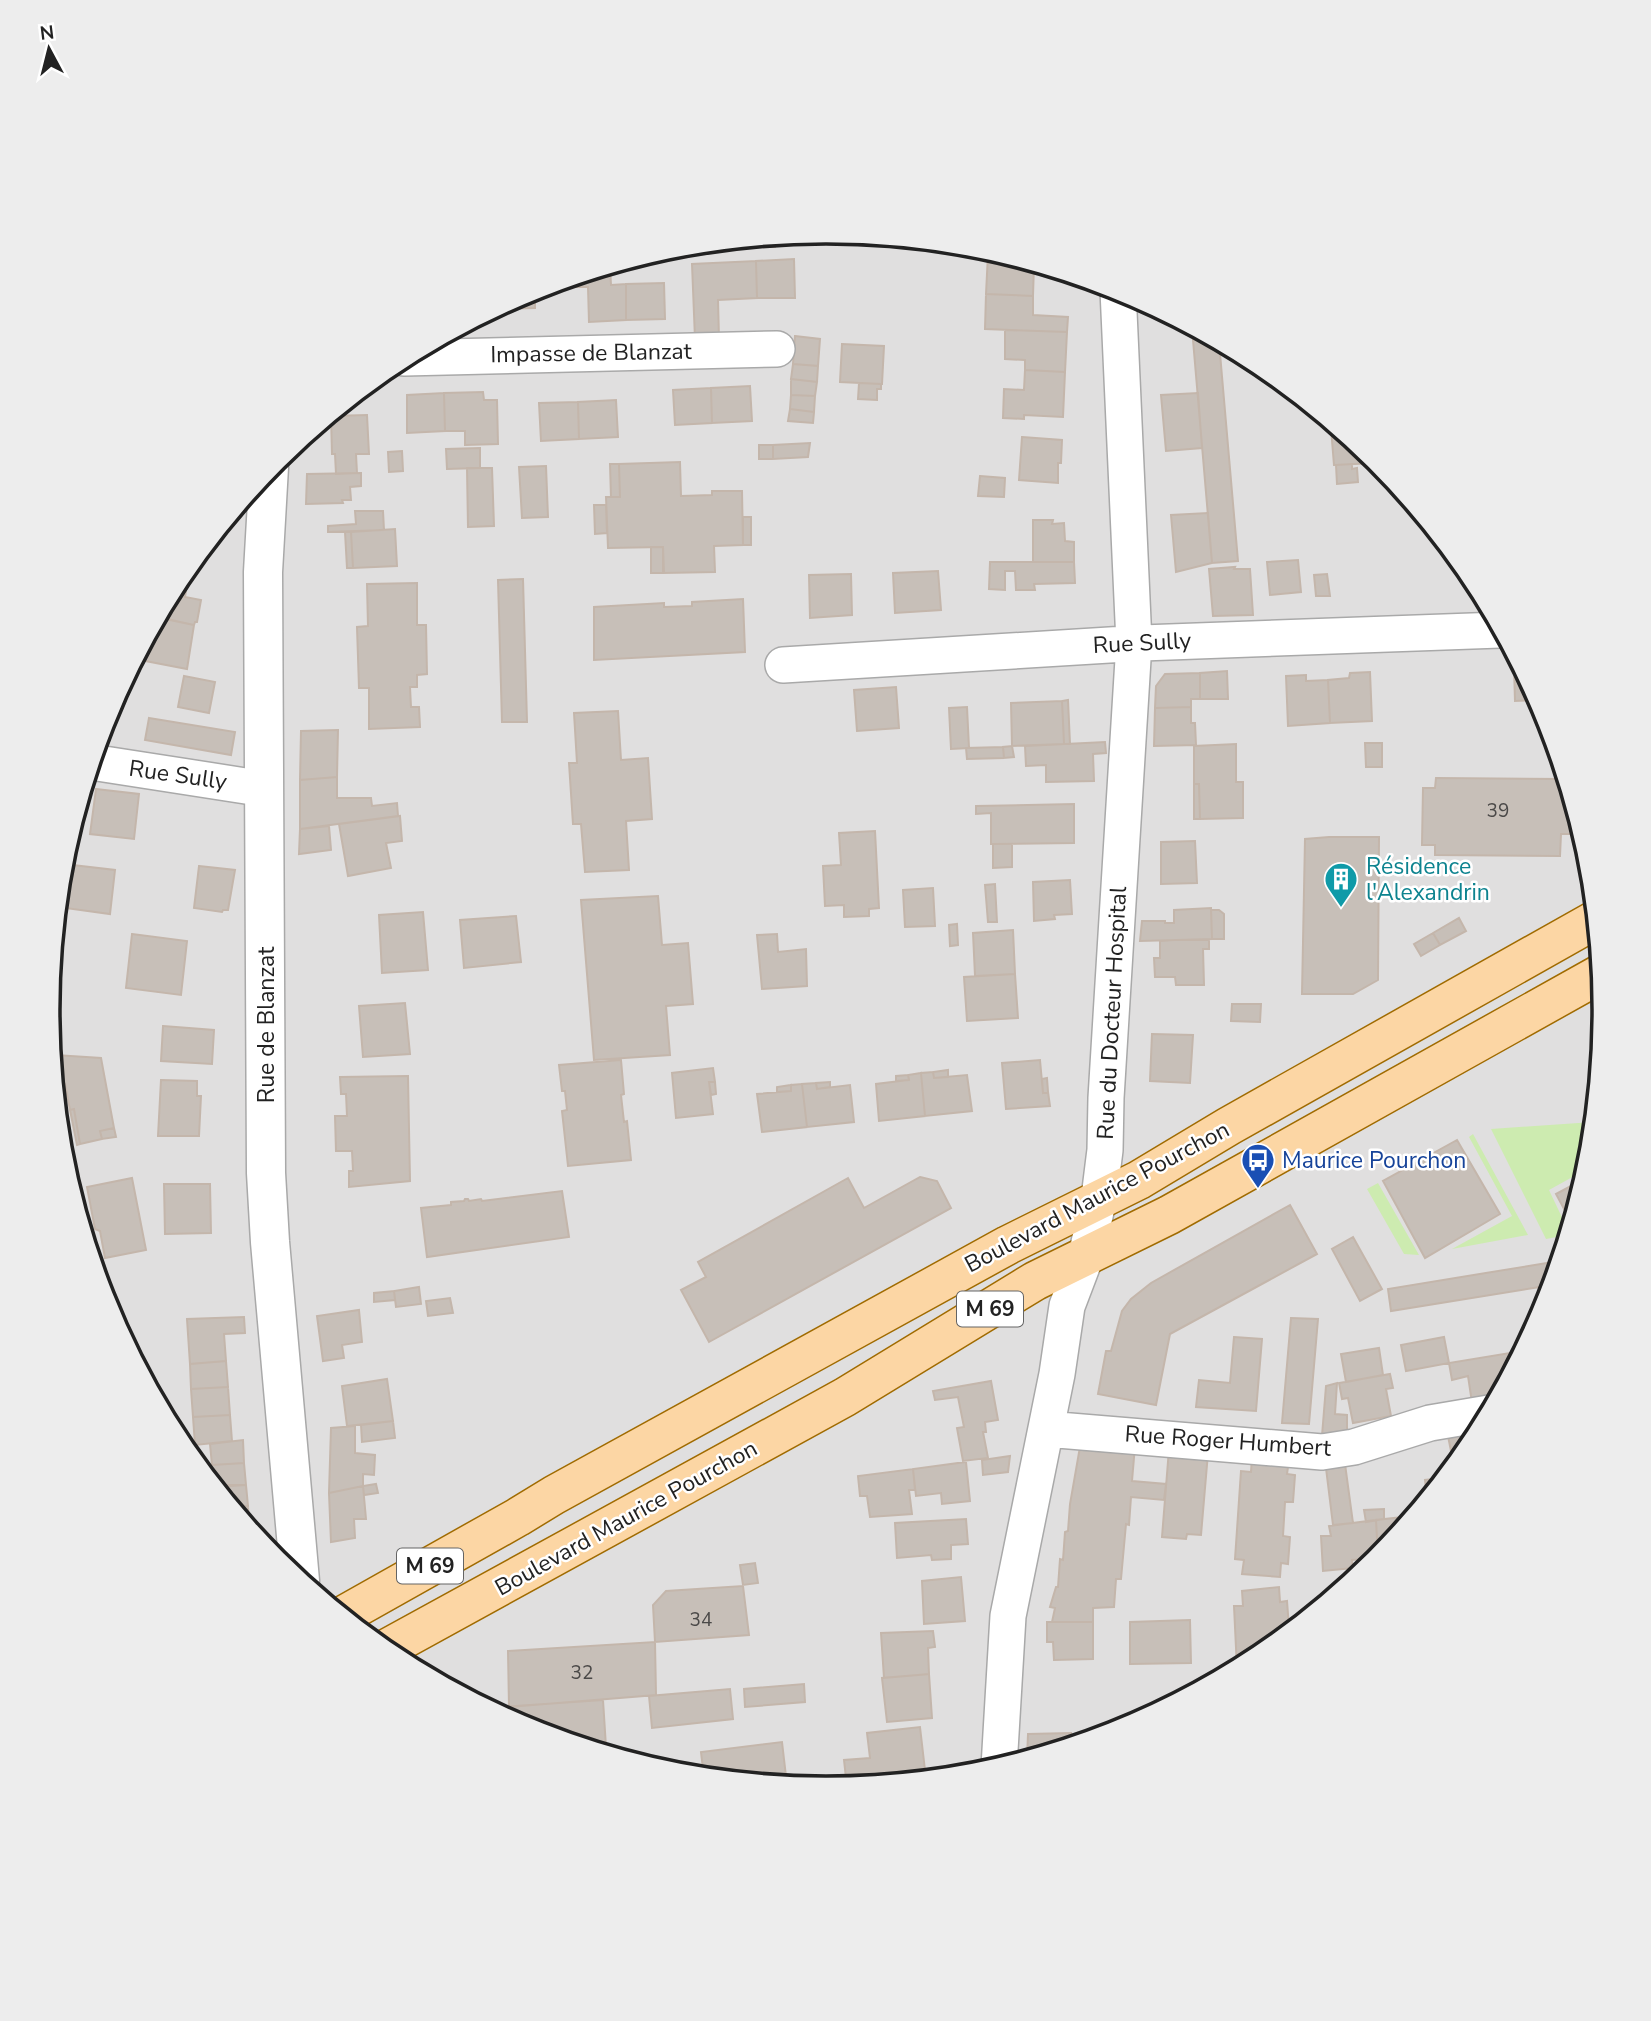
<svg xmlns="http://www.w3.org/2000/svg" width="1651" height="2021" viewBox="0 0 1651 2021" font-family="'Nunito Sans',sans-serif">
<rect width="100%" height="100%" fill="#f2efe9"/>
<!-- residential -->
<path fill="#e0dfdf" d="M50 1010a776 776 0 1 1 1552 0a776 776 0 1 1-1552 0Z"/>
<!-- grass -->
<path fill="#cdebb0" d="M1593,1122L1587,1169L1549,1190L1568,1230L1567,1235L1546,1239L1491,1129Z
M1473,1134L1528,1235L1452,1249L1512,1216L1469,1137Z
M1378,1183L1419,1255L1404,1254L1367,1189Z"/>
<!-- building -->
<path fill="#c7bfb8" stroke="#c4b6ab" stroke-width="2" d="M775,237V247H756V239Z
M964,246L978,247L989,251L964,249Z
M996,253L1034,264L1033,296L986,294L988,254H996Z
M794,259L795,298H757L756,261Z
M756,261L757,298L718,300L719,338L695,339L692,264Z
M610,267L611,285L626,284V320L589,322L588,287H577V276Z
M664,283L665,319L626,320V284Z
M535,289V308L499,309V307Z
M986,294L1033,296V315L1068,317L1067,332L985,329Z
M1005,330L1067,332L1065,372L1025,370V360L1005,359Z
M795,336L820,339L818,366L793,364Z
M1211,338L1219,342L1238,561L1212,563L1193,340Z
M842,344L884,346L882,384L840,382Z
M793,364L818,366L817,382L791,379Z
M1025,370L1065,372L1063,417L1024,415V419L1003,418L1004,389L1024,390Z
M791,379L817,382L815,396L791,395Z
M859,383L881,384V389H877V400L858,399Z
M750,386L752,421L712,423L711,388Z
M711,388L712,423L675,425L673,390Z
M483,392L484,400H497L498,444L465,445V431H445L444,393Z
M444,393L445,431L407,433V395Z
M1198,393L1202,448L1166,451L1161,395Z
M791,395L815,396L814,412L790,409Z
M616,400L618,437L579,439L578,402Z
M578,402L579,439L541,441L539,403Z
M790,409L814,412L813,423L788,421Z
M367,415L369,454H356L357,473L336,474L335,454H332L331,416Z
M1331,428H1336L1374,459L1375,463L1334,465Z
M1022,437L1062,440L1061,463H1058V483L1019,480Z
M810,443L808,457L773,459V445Z
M759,445H773V459H759Z
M480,448V468L447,469L446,449Z
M402,451L403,471L389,472L388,452Z
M680,462L681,496L712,495V491H742L743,545L714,546L715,572L663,573V547L608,548L606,497H620L619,464Z
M610,464H619L620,497H611Z
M1352,464V469L1357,468L1358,482L1337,484L1336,465Z
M546,466L548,517L522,518L519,467Z
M467,468H492L494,526L468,527Z
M361,473V486L350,487L351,500H342L343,503L306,504L307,474Z
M980,476L1005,478L1004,497L978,496Z
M594,505H606L607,533L595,534Z
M355,511H383L384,530L328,532V526L356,524Z
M1208,513L1212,563L1176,572L1171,515Z
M743,517H751V545H743Z
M1033,520H1053L1052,524L1064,523L1065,541L1074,542V562H1033Z
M395,529L397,566L353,568L351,532Z
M345,532H351L353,568H347Z
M651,547H663L664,573H651Z
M1298,560L1301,592L1270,595L1267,562Z
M990,562H1074L1075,583L1034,584L1035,590H1016L1015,571H1005V590L989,589Z
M190,563L185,597L201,600L197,622H195L194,625L165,619L170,594L179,578Z
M1235,567L1234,569H1250L1253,615L1213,616L1209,569Z
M938,571L941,610L895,613L893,573Z
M851,574L852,615L810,618L809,575Z
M1327,574L1330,596H1316L1314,575Z
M523,579L527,722H502L498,580Z
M417,583V625H426L427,674L417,675V687H410L411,707H419L420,727L369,729V688H359L357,627L368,626L367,584Z
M743,599L745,652L594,660V607L664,603V607L692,606V602Z
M158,617L194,625L187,669L135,659Z
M1520,666L1538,700L1515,701L1514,667Z
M1227,671L1228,699H1200V673Z
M1370,672L1372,721L1330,723L1328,680L1349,678L1350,673Z
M1200,673V699H1191V707L1155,708L1156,686L1165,674Z
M1306,675V681L1328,680L1330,723L1288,726L1286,676Z
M184,676L215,682L209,713L178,707Z
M896,687L899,728L857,731L854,690Z
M1068,700L1070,744H1064L1062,701Z
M1062,701L1064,744L1012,746L1011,703Z
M967,707L969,748L951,749L949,708Z
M1191,707V723H1195L1196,745L1154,746L1155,708Z
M618,711L621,760L648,758L652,819L626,821L629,870L585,872L581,824H573L569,763H577L574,713Z
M149,718L235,732L231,755L145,740Z
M338,730L337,777L300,780L301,731Z
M1105,742L1106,753L1093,754L1094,781L1046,782V765L1026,766L1025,746Z
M1365,743H1382V767H1366Z
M1236,744V782H1243V818L1200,819L1199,784H1194V746Z
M1012,746L1014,757L1004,758L1003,747Z
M1003,747L1004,758L967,759L966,748Z
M337,777V798H371L372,806L397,803L398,816L300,829V780Z
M1436,778L1565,779L1581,834H1561L1560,856L1435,855V845H1422L1423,788H1435Z
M1194,784H1199L1200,819H1194Z
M96,789L139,794L134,839L90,834Z
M1074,804V843L991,844V813L976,814V806Z
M400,816L402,841L386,843L391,868L348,876L339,824Z
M329,826L331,850L299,854L300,829Z
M875,831L879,908L869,909V916L844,917V905L825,906L823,866L841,865L839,833Z
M1329,837H1379L1378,980L1353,994H1302L1305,839Z
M1195,841L1197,883L1161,884V842Z
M993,844H1012V867L993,868Z
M64,864L115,870L110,914L58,907Z
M199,866L235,870L228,910H223L222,912L194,908Z
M1070,880L1072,914L1054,915L1055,919L1034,921L1033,882Z
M995,884L997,922H988L985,885Z
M933,888L935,926L905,927L903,890Z
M658,896L662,945L688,943L693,1004L666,1006L670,1055L594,1060L581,900Z
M1211,908L1212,939L1140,941L1142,921H1165V923H1174V910Z
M1211,910H1219L1224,914V939H1212Z
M423,912L428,970L382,973L379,915Z
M516,916L521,962L464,968L460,920Z
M1459,918L1466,931L1440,945L1433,933Z
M957,924L958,945L950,946L949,925Z
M1013,930L1015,974L975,976L973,933Z
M1433,933L1440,945L1421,956L1414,944Z
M132,934L187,941L181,995L126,988Z
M777,934L778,952L806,949L807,986L762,989L757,935Z
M1175,940H1209V949H1203L1204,985H1176L1175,977H1155L1154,958H1160V941Z
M1015,974L1018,1018L967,1021L964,977Z
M405,1003L410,1054L363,1057L359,1006Z
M1232,1004H1261L1260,1022L1231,1021Z
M163,1026L214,1030L212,1064L161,1061Z
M1152,1034L1193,1035L1190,1083L1150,1081Z
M55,1055L101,1058L114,1128L100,1131L102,1139L80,1144L74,1109L70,1110L65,1084L60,1085Z
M621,1060L624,1094L621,1095L624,1122L627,1121L631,1160L568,1166L562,1111L567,1110L565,1091H562L559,1065Z
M1040,1060L1043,1093L1048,1092L1050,1106L1006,1109L1002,1063Z
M713,1068L715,1082H709L713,1114L676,1118L672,1073Z
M948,1070V1077L934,1078L933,1072Z
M933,1072L934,1078L967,1075L972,1111L925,1116L921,1073Z
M921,1073L925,1116L879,1121L876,1084L909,1080L908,1075Z
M908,1075L909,1080L896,1081V1076Z
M408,1076L410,1181L349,1187V1171H353L352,1151H336L335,1116H347L346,1094H341L340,1077Z
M1047,1078L1048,1092L1043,1093L1042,1079Z
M161,1080L197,1081V1096H201L199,1136H158Z
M709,1082H715L716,1094L711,1095Z
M830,1082V1087L817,1089L816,1083Z
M816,1083L817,1089L850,1085L854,1122L807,1127L802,1084Z
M802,1084L807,1127L762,1132L757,1094L791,1091V1085Z
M791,1085V1091L777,1092V1087Z
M74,1109L80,1144L77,1145L70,1110Z
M114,1128L116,1137L102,1139L100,1131Z
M1457,1140L1500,1214L1425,1258L1383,1181Z
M920,1177L937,1181L951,1208L709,1342L681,1290L706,1277L698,1262L848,1178L864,1208Z
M132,1178L146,1250L105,1258L100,1231L95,1229L87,1187Z
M1584,1179L1571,1222L1556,1194Z
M164,1184H210L211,1233L165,1234Z
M562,1191L569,1237L427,1257L421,1208L451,1205V1202L464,1201L465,1199H468L469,1201L481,1199L482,1201Z
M1290,1205L1317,1254L1170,1334L1156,1405L1098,1394L1106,1351H1111L1122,1311L1131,1299L1151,1283Z
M1353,1237L1382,1289L1360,1301L1332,1249Z
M1559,1261L1552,1285L1391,1311L1388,1289Z
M419,1287L421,1304L396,1307L394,1291Z
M394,1291L395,1300L374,1302V1293Z
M450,1298L453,1313L428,1316L426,1301Z
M359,1310L362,1342L342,1345L344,1358L323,1361L317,1316Z
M244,1317L245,1333L224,1334L226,1361L190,1364L187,1319Z
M1291,1318L1318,1319L1309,1424L1282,1423Z
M1234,1337L1262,1339L1256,1411L1196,1407L1199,1380L1230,1383Z
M1444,1337L1449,1363L1406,1371L1401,1345Z
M1379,1348L1383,1375L1346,1382L1341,1354Z
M139,1350L144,1367L138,1368L131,1353Z
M1522,1351L1507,1379L1502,1380L1503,1385L1492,1406L1473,1409L1468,1376L1452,1380L1449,1363Z
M226,1361L228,1387L191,1389L190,1364Z
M1390,1374L1393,1388L1386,1389L1391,1416L1353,1423L1348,1398L1342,1399L1339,1383Z
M387,1379L393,1421L347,1426L342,1386Z
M991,1381L998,1420L985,1422L986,1432H983L988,1458L963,1461L957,1428L964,1427L958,1397L935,1400L933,1391Z
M1337,1383L1335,1414L1347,1415V1436H1322L1326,1386Z
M228,1387L230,1415L193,1417L191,1389Z
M230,1415L232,1441L195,1445L193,1417Z
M393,1421L395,1438L362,1442L361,1425Z
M355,1426V1453L375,1455L374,1475L363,1474V1486L329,1493L331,1428Z
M1480,1429L1472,1443L1454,1466L1448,1436Z
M243,1440L244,1463L212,1465L210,1444Z
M1081,1441L1135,1446L1132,1481L1166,1484L1164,1500L1131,1497L1129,1525L1126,1524L1121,1579H1116L1114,1607L1093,1608V1622H1052L1055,1608L1050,1607L1056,1587H1058L1060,1559L1063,1560L1065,1532L1068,1531L1070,1504Z
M1169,1449L1208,1453L1201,1535L1187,1534L1186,1539L1162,1537Z
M1010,1456L1008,1472L983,1475L982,1460Z
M1252,1457L1289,1460L1287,1474L1295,1475L1293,1502H1285L1283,1536L1290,1537L1288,1564L1281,1563L1280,1577L1242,1574L1244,1560L1235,1559L1241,1471L1251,1472Z
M966,1462L970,1501L942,1504L941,1493L916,1496L913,1469Z
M244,1463L246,1485H213L212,1465Z
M1345,1464L1353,1523L1333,1525L1326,1468Z
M913,1469L915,1490H909L912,1514L870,1517L867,1496H860L858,1476Z
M1444,1478L1427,1498L1425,1480Z
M376,1484L378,1493L364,1495L363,1486Z
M246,1485L248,1506L231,1507L214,1487Z
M363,1486L366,1519H354L355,1538L331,1542L329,1493Z
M248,1506L249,1526H247L231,1507Z
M1384,1509V1519L1366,1522L1364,1510Z
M1412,1516L1378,1557L1376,1520Z
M966,1519L968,1544L951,1545V1559L932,1560L931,1555L897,1558L895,1523Z
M1376,1520L1378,1558L1352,1560L1353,1568L1323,1571L1321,1536H1331L1329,1526Z
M755,1563L758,1583L743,1585L740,1565Z
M961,1577L965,1621L924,1624L922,1581Z
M743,1586L749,1635L655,1642L653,1605L666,1591Z
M1279,1587L1280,1602L1287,1601L1289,1628L1282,1629V1638L1258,1658L1237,1669L1234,1606H1243L1242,1591Z
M1190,1620L1191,1663L1130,1664V1622Z
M1047,1622H1093V1659L1054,1660L1053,1642H1047Z
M933,1631L935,1647L928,1648L929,1674L884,1678L881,1633Z
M655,1642L656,1695L509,1707L508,1651Z
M929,1674L932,1718L887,1722L882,1678Z
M804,1684L805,1702L745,1707L744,1689Z
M730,1689L733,1719L652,1728L649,1696Z
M603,1700L606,1747L589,1748L527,1729L488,1708Z
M920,1727L926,1779L847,1787L844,1760L870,1758L867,1733Z
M1071,1733V1745L1027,1759L1028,1734Z
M782,1742L787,1785L704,1777L701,1752Z"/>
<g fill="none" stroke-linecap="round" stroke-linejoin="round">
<defs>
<path id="minor" d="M404,358L777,349
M783,665L1142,643L1500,630
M91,762L265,789
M1046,1429L1322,1452L1354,1447L1430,1423L1489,1413
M999,1767L1008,1616L1057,1374L1067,1306L1086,1256L1099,1198L1105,1150L1106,1098L1134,643L1118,290"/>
<path id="tertiary" d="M269,467L263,572L266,1173L270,1242L300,1581"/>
<path id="primary" d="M342,1616L518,1517L554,1495L1008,1245L1139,1180L1229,1126L1595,920
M384,1650L845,1397L1035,1281L1169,1215L1600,974"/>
</defs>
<!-- minor casing -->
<use href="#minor" stroke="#a9a9a9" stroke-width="38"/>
<!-- tertiary casing -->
<use href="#tertiary" stroke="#a9a9a9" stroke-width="41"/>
<!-- primary casing -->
<use href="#primary" stroke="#a06b00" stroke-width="41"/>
<!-- minor -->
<use href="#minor" stroke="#fff" stroke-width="35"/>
<!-- tertiary -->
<use href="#tertiary" stroke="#fff" stroke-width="38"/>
<!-- primary -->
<use href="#primary" stroke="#fcd6a4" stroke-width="38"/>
</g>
<!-- icons -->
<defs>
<symbol id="building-pin" viewBox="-11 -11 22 30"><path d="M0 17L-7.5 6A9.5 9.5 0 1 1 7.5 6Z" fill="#0f9aa8" stroke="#fff"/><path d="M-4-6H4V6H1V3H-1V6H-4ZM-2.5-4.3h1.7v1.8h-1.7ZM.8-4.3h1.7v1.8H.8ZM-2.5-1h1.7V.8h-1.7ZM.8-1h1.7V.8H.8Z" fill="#fff"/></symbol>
<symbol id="bus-pin" viewBox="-11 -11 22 30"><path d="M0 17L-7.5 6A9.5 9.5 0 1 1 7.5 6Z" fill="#1a4fb4" stroke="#fff"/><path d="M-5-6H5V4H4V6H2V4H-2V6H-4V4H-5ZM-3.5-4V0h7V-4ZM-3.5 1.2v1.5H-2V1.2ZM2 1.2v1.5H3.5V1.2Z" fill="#fff"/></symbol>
</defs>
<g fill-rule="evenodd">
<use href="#building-pin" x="1322" y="860" width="38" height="52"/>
<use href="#bus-pin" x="1239" y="1141" width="38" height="52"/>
</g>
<g text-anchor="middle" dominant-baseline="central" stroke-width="5" stroke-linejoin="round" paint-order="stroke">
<!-- number labels -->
<g font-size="19" fill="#4b4948">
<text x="1498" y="811">39</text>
<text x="701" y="1620">34</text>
<text x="582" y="1673">32</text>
</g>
<!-- shield labels -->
<g fill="#fff" stroke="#646464" stroke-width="2">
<rect x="957" y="1291.5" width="66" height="35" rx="5"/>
<rect x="397" y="1548.5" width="66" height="35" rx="5"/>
</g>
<g font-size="21" font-weight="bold" fill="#222">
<text x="990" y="1309">M 69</text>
<text x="430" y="1566">M 69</text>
</g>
<!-- street labels -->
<g font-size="23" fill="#222" stroke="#fff">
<text transform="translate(591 353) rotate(-1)">Impasse de Blanzat</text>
<text transform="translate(1142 643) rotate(-3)">Rue Sully</text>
<text transform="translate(178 775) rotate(8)">Rue Sully</text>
<text transform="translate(1112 1013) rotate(-87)">Rue du Docteur Hospital</text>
<text transform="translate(266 1025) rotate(-90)">Rue de Blanzat</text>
<text transform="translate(1097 1197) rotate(-28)">Boulevard Maurice Pourchon</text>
<text transform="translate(1228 1441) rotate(4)">Rue Roger Humbert</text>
<text transform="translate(626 1518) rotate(-29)">Boulevard Maurice Pourchon</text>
</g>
<!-- culture labels -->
<g font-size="23" fill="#0d838f" stroke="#fff" text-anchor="start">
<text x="1366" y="866">Résidence<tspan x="1366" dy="26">l'Alexandrin</tspan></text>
</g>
<!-- transit labels -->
<g font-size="23" fill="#164399" stroke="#fff" text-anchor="start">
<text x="1282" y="1160">Maurice Pourchon</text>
</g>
</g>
<!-- crop -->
<path d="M0 0H1651V2021H0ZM60 1010a766 766 0 1 1 1532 0a766 766 0 1 1-1532 0Z" fill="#ededed" fill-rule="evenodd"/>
<path fill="none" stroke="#222" stroke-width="3.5" d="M60 1010a766 766 0 1 1 1532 0a766 766 0 1 1-1532 0Z"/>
<!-- north arrow -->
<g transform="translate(49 49) rotate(353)" stroke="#ffffff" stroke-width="5" paint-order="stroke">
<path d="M0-5L12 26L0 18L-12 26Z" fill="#222222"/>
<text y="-10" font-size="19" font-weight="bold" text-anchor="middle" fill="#222222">N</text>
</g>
</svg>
